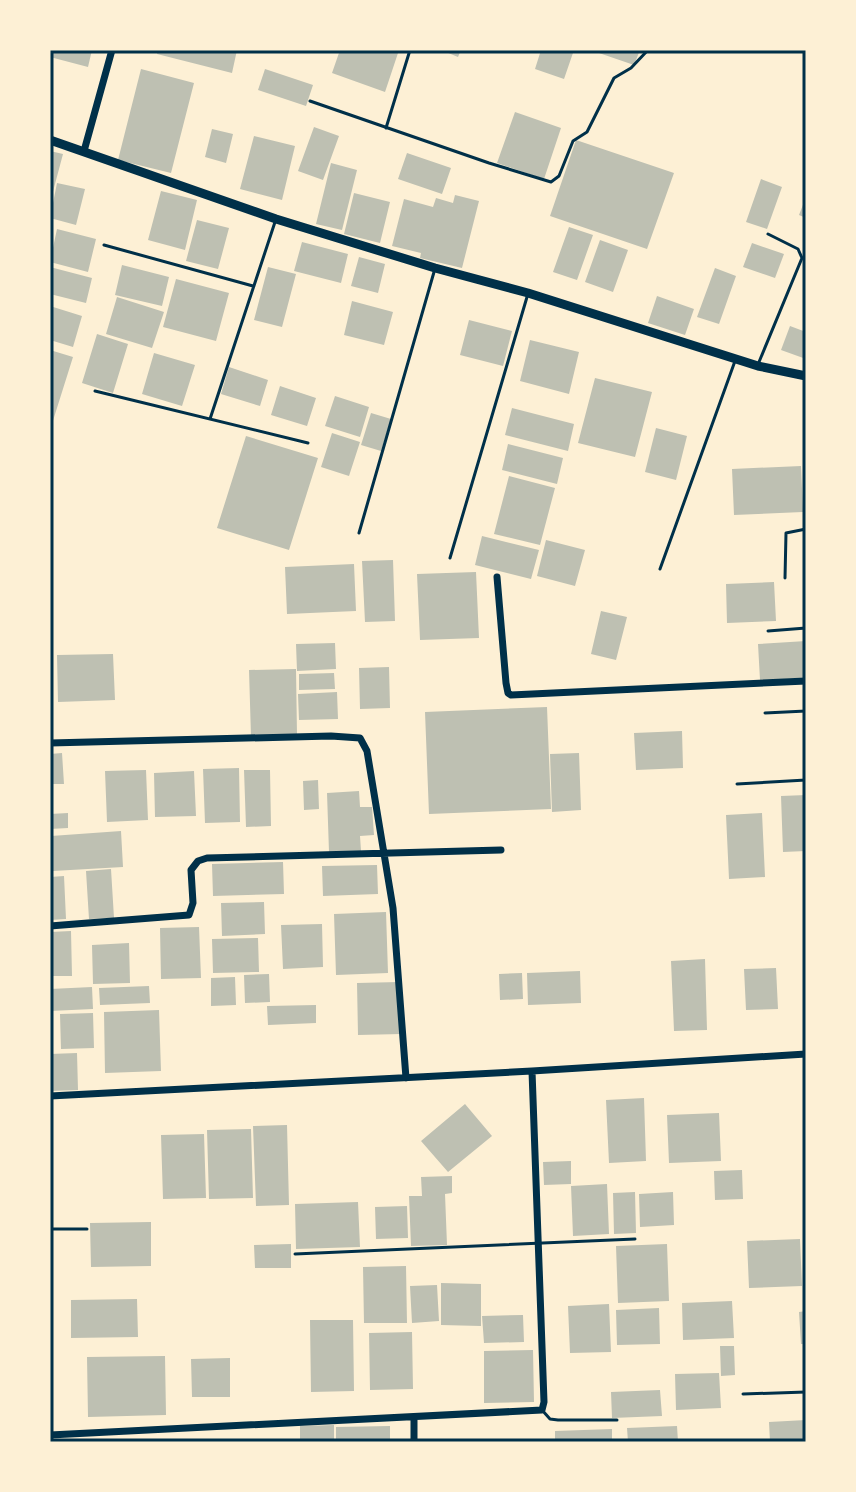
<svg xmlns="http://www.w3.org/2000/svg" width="856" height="1492" viewBox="0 0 856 1492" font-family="Quicksand,sans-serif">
<rect width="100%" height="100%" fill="#fdf0d5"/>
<!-- building -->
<path fill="#bec0b2" d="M50,50H92L88,67L50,57Z
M158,50H237L232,73L157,54Z
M340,50H390L398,53L385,92L332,73Z
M441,50H461L458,57Z
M541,50H574L564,79L535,69Z
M600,50H640L634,65L599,53Z
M141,69L194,83L171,173L118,160Z
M265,69L313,85L306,106L258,90Z
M515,112L561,128L544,179L497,163Z
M314,127L339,136L323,180L298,171Z
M212,129L233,134L226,163L205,157Z
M254,136L295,146L282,200L240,189Z
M576,140L674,173L647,249L550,216Z
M50,151L63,154L51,199H50Z
M407,153L451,168L442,194L398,179Z
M331,163L357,170L342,230L316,224Z
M761,179L782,187L767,229L746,222Z
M57,183L85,189L76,225L50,218Z
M161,191L197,200L185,250L148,240Z
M354,193L390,202L380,243L344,234Z
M455,195L479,201L462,268L420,258L421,253L392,246L404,199L433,207L436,198L453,203Z
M806,197V218L799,215Z
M197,220L229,228L218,269L186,261Z
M569,227L593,235L577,280L553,272Z
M57,229L96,239L88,272L50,262Z
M600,240L628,250L613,292L585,282Z
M302,242L348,254L341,283L294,271Z
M752,243L784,254L775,278L743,267Z
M359,257L385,264L378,293L351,286Z
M122,265L169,277L162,306L115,295Z
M50,267L92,278L86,303L50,294Z
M268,267L296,274L282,327L254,320Z
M715,268L736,276L719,324L697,317Z
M176,279L229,293L216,341L163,327Z
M657,296L694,309L685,335L648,323Z
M117,297L164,312L152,348L106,334Z
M352,301L393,312L384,345L344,335Z
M50,306L82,316L73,347L50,340Z
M469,320L512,331L503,366L460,355Z
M790,326L806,332V359L781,350Z
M97,334L128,344L113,393L82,383Z
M530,340L579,352L569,394L520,381Z
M50,350L73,357L51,427H50Z
M154,353L195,365L182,406L142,394Z
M229,367L268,380L260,406L221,394Z
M595,378L652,392L635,457L578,443Z
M280,386L316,398L307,426L271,415Z
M335,396L369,407L360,437L325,426Z
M512,408L574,424L568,451L505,435Z
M371,413L391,419L381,451L361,445Z
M656,428L687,436L676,480L645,472Z
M332,433L360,442L349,476L321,467Z
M246,436L318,458L289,550L217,528Z
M508,444L563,458L557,484L502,470Z
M801,466L803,512L734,515L732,469Z
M509,476L555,488L540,545L494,534Z
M482,536L539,550L531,579L475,565Z
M546,540L585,550L575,586L537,576Z
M393,560L395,621L365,622L362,561Z
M354,564L356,611L287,614L285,567Z
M476,572L479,638L420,640L417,574Z
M774,582L776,621L727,623L726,584Z
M601,611L627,617L616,660L591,654Z
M806,641V678L760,680L758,644Z
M335,643L336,669L297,671L296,644Z
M113,654L115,700L58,702L57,655Z
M389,667L390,708L360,709L359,668Z
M296,669L297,735L251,737L249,670Z
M334,673L335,689L299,690V674Z
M337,692L338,719L299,720L298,694Z
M547,707L551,809L429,814L425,712Z
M682,731L683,768L636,770L634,733Z
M62,753L64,784H50V754Z
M579,753L581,810L552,812L550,754Z
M239,768L240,822L205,823L203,769Z
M146,770L148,820L107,822L105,771Z
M244,770H270L271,826L246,827Z
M194,771L196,816L155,817L154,773Z
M318,780L319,809L304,810L303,781Z
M359,791L360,807H372L374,835L360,836L361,851L329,852L327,793Z
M806,795V851L783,852L781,796Z
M68,813V828L50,829V814Z
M762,813L765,877L729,879L726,815Z
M121,831L123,867L53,871L51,836Z
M283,862L284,894L213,896L212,864Z
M377,865L378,894L323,896L322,866Z
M111,869L114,918L89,919L86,871Z
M64,876L66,919L50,920V877Z
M264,902L265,934L222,936L221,903Z
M386,912L388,973L336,975L334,914Z
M322,924L323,967L283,969L281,925Z
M199,927L201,978L161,979L160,928Z
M71,931L72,976H50V932Z
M258,938L259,972L213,973L212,939Z
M129,943L130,983L93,984L92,945Z
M705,959L707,1030L674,1031L671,961Z
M776,968L778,1009L746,1010L744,969Z
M580,971L581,1003L528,1005L527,973Z
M522,973L523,999L500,1000L499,974Z
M269,974L270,1002L245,1003L244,975Z
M235,977L236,1005L211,1006V978Z
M399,982L401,1034L358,1035L357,983Z
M149,986L150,1003L100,1005L99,988Z
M92,987L93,1009L50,1011V989Z
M316,1005V1023L268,1025L267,1006Z
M159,1010L161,1071L105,1073L104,1012Z
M93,1013L94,1048L61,1049L60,1014Z
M77,1053L78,1090L50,1091V1054Z
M644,1098L646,1161L609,1163L606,1100Z
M465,1104L492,1136L448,1172L421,1141Z
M719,1113L721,1161L669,1163L667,1115Z
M287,1125L289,1205L256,1206L253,1126Z
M251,1129L253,1198L209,1199L207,1130Z
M204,1134L206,1198L163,1199L161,1135Z
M571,1161V1184L544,1185L543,1162Z
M742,1170L743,1199L715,1200L714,1171Z
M452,1176V1193L445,1194L447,1245L411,1246L409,1196H422L421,1177Z
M607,1184L609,1234L573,1236L571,1186Z
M635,1192L636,1233L614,1234L613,1193Z
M673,1192L674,1225L640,1227L639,1194Z
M358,1202L360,1247L296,1249L295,1204Z
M407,1206L408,1238L376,1239L375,1207Z
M151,1222V1266L91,1267L90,1223Z
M800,1239L802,1286L749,1288L747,1241Z
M291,1244V1268H255L254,1245Z
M667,1244L669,1301L618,1303L616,1246Z
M406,1266L407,1323H364L363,1267Z
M441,1283L481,1284V1326L441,1325Z
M437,1285L439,1321L412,1323L410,1286Z
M137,1299L138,1337L71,1338V1300Z
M732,1301L734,1338L683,1340L682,1303Z
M609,1304L611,1352L570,1353L568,1306Z
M659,1308L660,1344L617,1345L616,1310Z
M806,1311V1344H801L799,1312Z
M523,1315L524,1342L484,1343L482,1316Z
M310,1320H353L354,1391L311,1392Z
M412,1332L413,1389L370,1390L369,1333Z
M720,1346H734L735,1375L721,1376Z
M533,1350L534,1402L484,1403V1351Z
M165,1356L166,1415L88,1417L87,1357Z
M230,1358V1397H192L191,1359Z
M719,1373L721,1408L676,1410L675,1374Z
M660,1390L662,1416L612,1418L611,1392Z
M806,1420V1442H770L769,1422Z
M334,1425V1442H300V1426Z
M390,1426V1442H336V1427Z
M677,1426L678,1442H628L627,1428Z
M612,1429V1442H555V1431Z"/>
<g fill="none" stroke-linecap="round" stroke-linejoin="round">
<!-- service -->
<path stroke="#003049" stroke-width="3" d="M310,101L489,163L551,182L559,176L573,141L587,132L614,78L631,68L648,50
M386,128L410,50
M104,245L253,286
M759,362L802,258L798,249L768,234
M95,391L308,443
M210,419L275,222
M359,533L434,272
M450,558L527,297
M660,569L735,361
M785,578L786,533L806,529
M768,631L806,628
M765,713L806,711
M737,784L806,780
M50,1229H87
M295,1254L635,1239
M743,1394L806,1392
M542,1410L550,1419L558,1420H617"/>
<!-- minor -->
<path stroke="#003049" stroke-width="7" d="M84,151L112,50
M497,577L506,683L508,693L511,695L806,681
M50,743L331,736L360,738L367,751L393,908L406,1078
M50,926L189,915L193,903L191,870L198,861L207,858L501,850
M50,1096L532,1071L806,1054
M50,1435L542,1410L544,1402L532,1071
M414,1442V1418"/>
<!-- tertiary -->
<path stroke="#003049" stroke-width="9" d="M50,140L276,219L435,268L528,293L758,366L806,376"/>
</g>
<!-- border -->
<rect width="856" height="1492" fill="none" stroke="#fdf0d5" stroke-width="104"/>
<rect x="52" y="52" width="752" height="1388" fill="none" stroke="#003049" stroke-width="3"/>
</svg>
